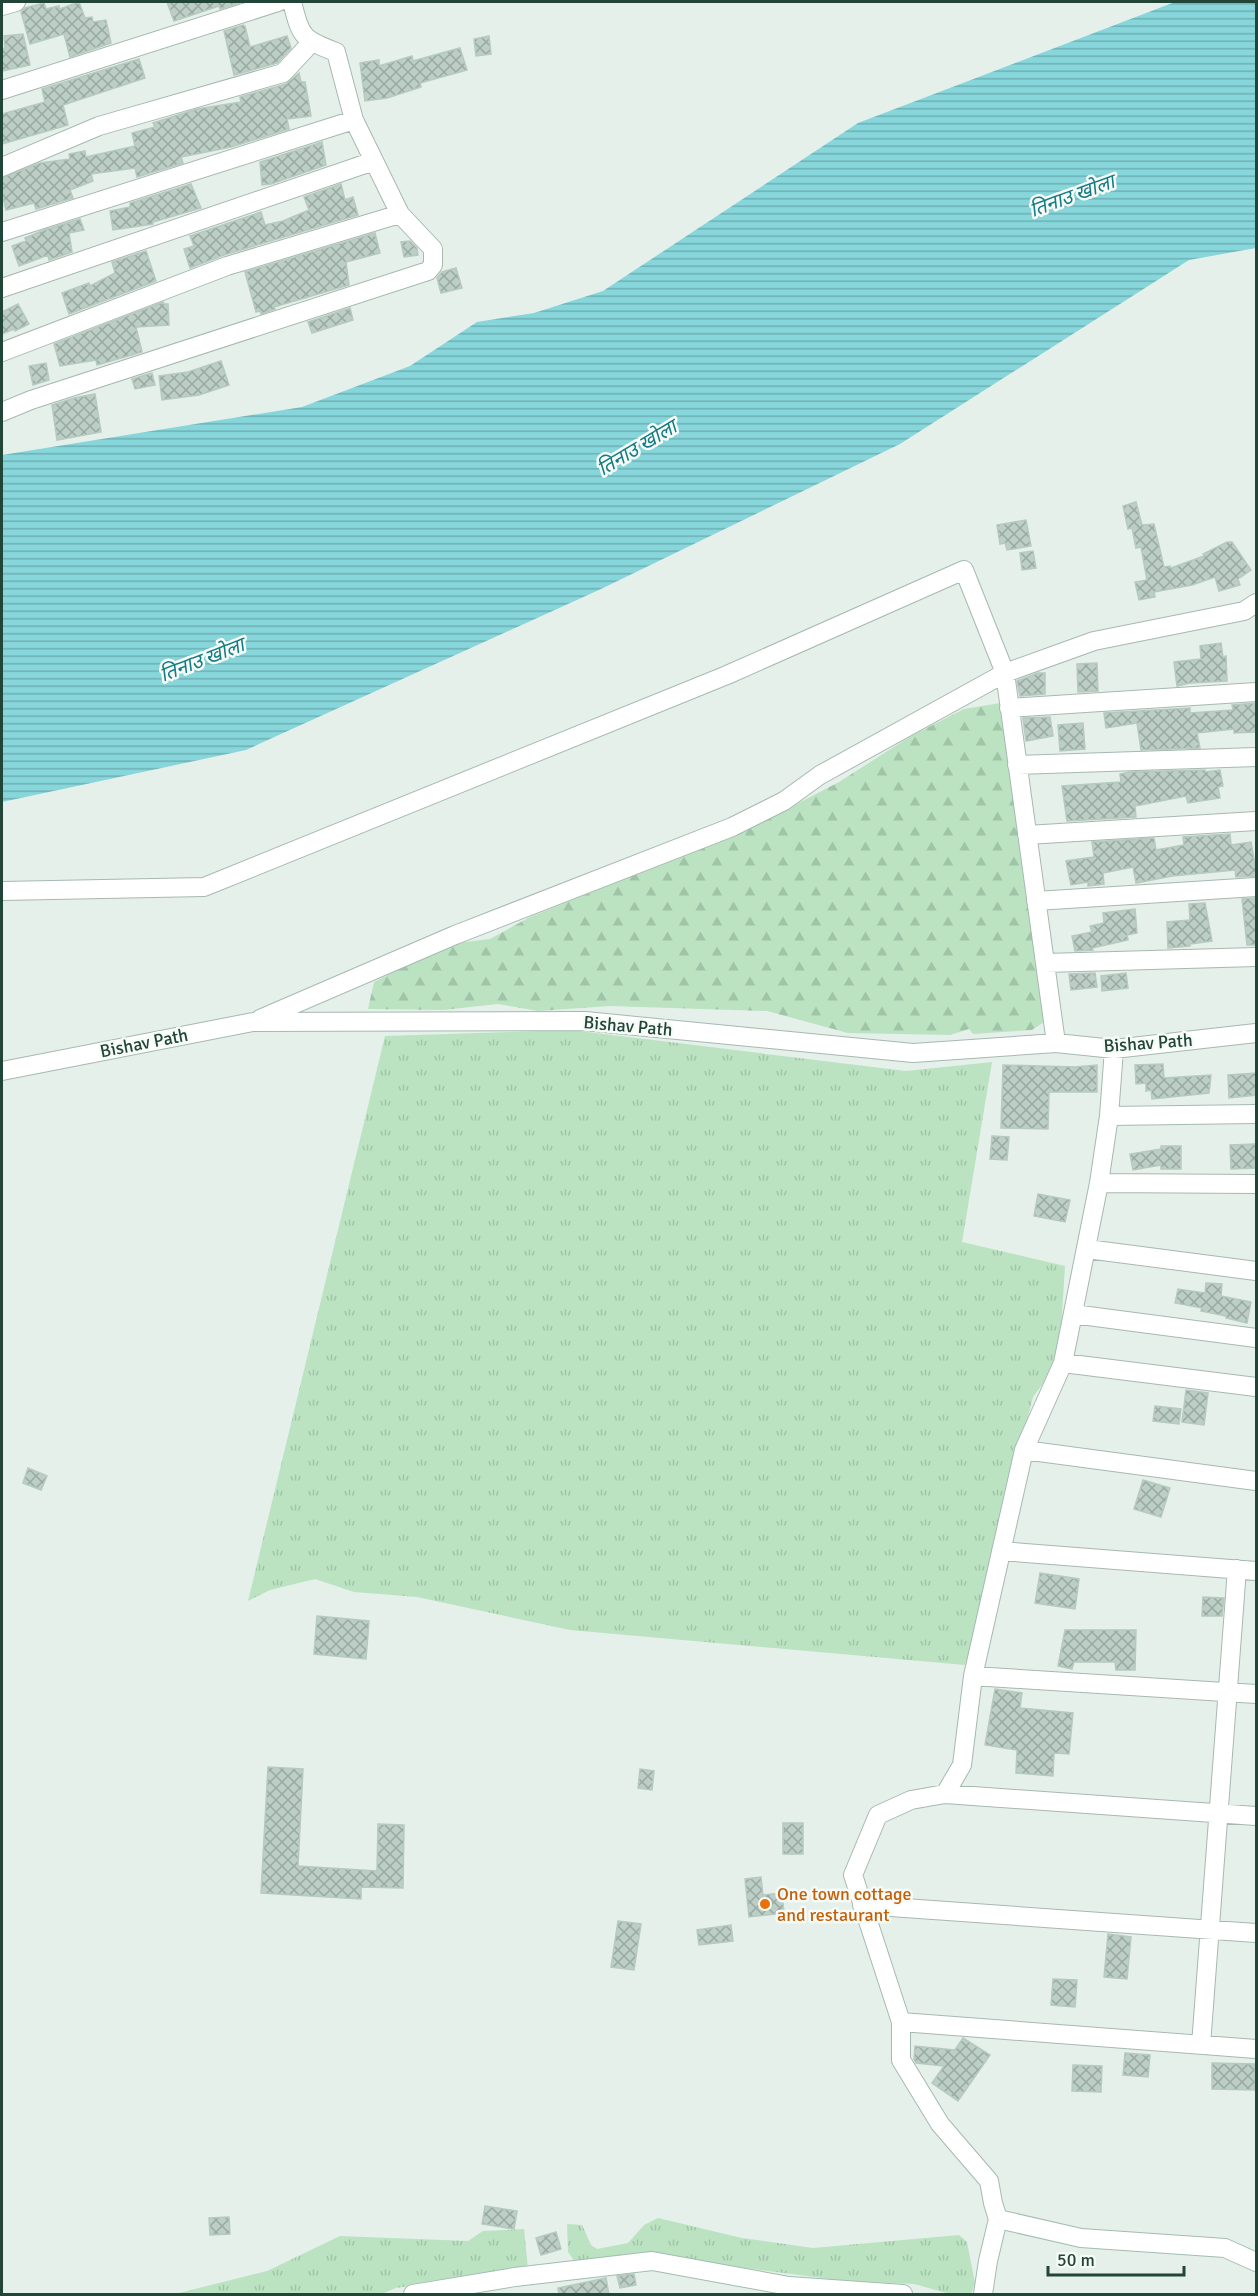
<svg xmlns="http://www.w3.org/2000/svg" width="1258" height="2296" viewBox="0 0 1258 2296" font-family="Signika,'Noto Sans Devanagari',sans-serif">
<defs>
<pattern id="grass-tufts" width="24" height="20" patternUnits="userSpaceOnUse" patternTransform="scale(1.5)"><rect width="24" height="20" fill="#bbe3c2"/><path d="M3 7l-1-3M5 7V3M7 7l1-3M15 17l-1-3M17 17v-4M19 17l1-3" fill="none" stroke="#a0c4a7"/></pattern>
<pattern id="forest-firs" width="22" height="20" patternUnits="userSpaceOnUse" patternTransform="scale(1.5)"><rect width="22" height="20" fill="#bbe3c2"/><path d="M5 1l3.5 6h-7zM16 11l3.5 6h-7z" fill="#a0c4a7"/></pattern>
<pattern id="water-rules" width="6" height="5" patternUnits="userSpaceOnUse" patternTransform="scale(1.5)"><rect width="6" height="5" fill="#87d6db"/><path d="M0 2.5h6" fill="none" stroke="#6eafb2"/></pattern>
<pattern id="building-cross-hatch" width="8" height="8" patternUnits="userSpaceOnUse" patternTransform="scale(1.5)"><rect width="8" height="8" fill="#bccec5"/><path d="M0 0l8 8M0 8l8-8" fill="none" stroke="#98a9a1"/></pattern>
</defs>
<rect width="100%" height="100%" fill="#e5f0ea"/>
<!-- grass -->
<path fill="url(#grass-tufts)" d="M571,1030L906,1071L992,1062L962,1242L1065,1266L1059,1362L1033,1397L976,1627L965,1665L570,1630L417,1597L354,1592L315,1579L270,1590L248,1601L385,1036Z
M658,2218L742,2238L813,2248L959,2235L967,2242L975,2283L971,2294H950L914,2284L845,2281L666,2258L575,2262L568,2252L567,2224L582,2225L591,2245L597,2249L628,2243L644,2225Z
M524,2229L528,2269L396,2288L381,2294H175L267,2271L340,2236L468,2241L483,2231Z"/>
<!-- forest -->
<path fill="url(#forest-firs)" d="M1000,703L1029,890L1044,1022L1032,1030L973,1034L969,1029L950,1035L848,1033L767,1011L610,1006L538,1011L498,1004L443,1010L368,1009L374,982L449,944L490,939L530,917L756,825L839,782L911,736L964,709Z"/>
<!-- water -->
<path fill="url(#water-rules)" d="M1175,2H1256V248L1189,260L900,444L601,589L246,750L2,802V455L302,407L410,366L477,322L534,313L603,291L858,123Z"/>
<!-- building -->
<path fill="url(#building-cross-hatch)" stroke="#b6cac0" stroke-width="1.5" d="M79,2L85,18L92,17L93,22L106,20L111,43L70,57L64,34L30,44L21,12L25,8L44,3L46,9L59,6L60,9Z
M167,2H239V3L220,9L219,6L174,21Z
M243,25L245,26L250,47L287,36L291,48L277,63L234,75L224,31Z
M23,34L30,65L2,71V49L5,48L4,36Z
M489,36L491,54L476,56L474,39Z
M460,48L467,70L420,83L421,87L387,98L365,101L360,63L379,60V66L412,56L413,61Z
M139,59L145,78L63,105L68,125L2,144V114L45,102L42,89Z
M299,73L301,82H305L311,116L287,119L289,129L231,147L181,157L183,163L137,177L135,168L91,174L93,181L70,190L73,198L36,209L34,203L6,210L2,194V178L40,163L70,159L69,154L85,151L86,157L135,146L132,133L155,127L153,123L197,109L241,102L240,97L286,84Z
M322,142L326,165L271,184L262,185L260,162Z
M191,184L201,208L153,222V224L113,230L110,211L130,207V203Z
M341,184L345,200L353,197L358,215L224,255L190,268L184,249L194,246L190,236L261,212L265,225L283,221L309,210L304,197Z
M80,219L84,230L69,233L72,252L49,260L48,255L19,266L12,246L26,241L25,238L44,230Z
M375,233L380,253L346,262L349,285L274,307L275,309L261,314L260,311L256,312L245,272Z
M410,241L417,248L418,255L404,257L401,242Z
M146,251L156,281L69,314L62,293L89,283L90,286L115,273L112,262Z
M456,268L462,288L441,293L437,278L442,272Z
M163,302L164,304H168L169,325L136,327L142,352L97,365L96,360L60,366L54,344Z
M18,304L29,324L15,331L14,329L2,334V312Z
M350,308L353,320L312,333L308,322Z
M221,361L229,385L199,395L162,400L159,376L188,372Z
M46,363L49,380L33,385L29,366Z
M152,373L155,385L135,389L132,379Z
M95,394L101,432L57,440L52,405L74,398Z
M1136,502L1142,525L1154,524L1164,567L1170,566L1171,568L1204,556L1203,554L1227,542H1232L1251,570L1238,579L1240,585L1219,591L1215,577L1192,585L1154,592L1155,597L1139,600L1135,582L1147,580L1141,547L1136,548L1132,528L1128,529L1123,506Z
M1026,520L1031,546L1007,550L1005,543L1000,544L997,525Z
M1033,551L1036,568L1022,570L1020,553Z
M1221,643L1223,657L1226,656L1227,681L1190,683L1177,686L1174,662L1201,659L1200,646Z
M1097,663L1098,691L1078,692L1077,664Z
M1038,673H1045V694L1020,696L1017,681Z
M1257,703V732L1234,733V729L1197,733L1200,748L1141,750L1137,723L1106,728L1104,713L1190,708V713L1233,710L1232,705Z
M1050,717L1053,736L1026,741L1023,718Z
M1083,723L1085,749L1060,751L1058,725Z
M1205,770V772L1220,770L1223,786L1218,787L1220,798L1188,803L1186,796L1135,806L1136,817L1067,821L1062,786L1121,782L1120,774L1129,772Z
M1230,834L1231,845L1251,842L1257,876L1236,877L1235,870L1172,876L1136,883L1133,867L1103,873L1104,884L1088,886V882L1071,885L1066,861L1094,857L1092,842L1154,838L1156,850L1184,845L1183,837Z
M1257,898V945H1247L1242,899Z
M1205,903L1212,941L1190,944V946L1168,948L1167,922L1190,920L1189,904Z
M1135,909L1137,933L1127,935L1128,940L1092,948L1093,950L1075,951L1072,936L1092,932L1090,926L1104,923L1103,913Z
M1095,973L1097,987L1071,990L1069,974Z
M1126,973L1128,988L1102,991L1101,976Z
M1163,1064L1164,1078L1211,1075L1209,1093L1152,1099L1151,1090L1146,1091V1083L1136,1084L1135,1065Z
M1003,1065L1075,1067L1097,1065V1092H1049L1048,1129L1001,1128Z
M1257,1073V1095L1229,1098L1228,1075Z
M992,1136L1009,1137L1007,1160L990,1159Z
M1255,1144L1257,1168L1231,1169L1230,1145Z
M1161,1146H1181V1169H1161V1165L1133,1170L1130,1154L1161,1149Z
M1038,1194L1070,1200L1065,1222L1034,1216Z
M1206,1283L1222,1284L1221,1296L1251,1302L1247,1323L1226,1318V1316L1201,1311L1202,1308L1175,1303L1178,1289L1205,1293Z
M1186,1390L1208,1393L1204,1425L1182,1422Z
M1155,1406L1181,1409L1179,1424L1153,1421Z
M28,1468L47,1476L41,1490L23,1483Z
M1143,1480L1170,1488L1161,1517L1134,1509Z
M1040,1573L1079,1579L1075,1609L1035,1603Z
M1203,1597L1224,1598L1222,1616H1202Z
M317,1616L369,1621L366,1659L314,1654Z
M1065,1630H1136L1135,1670H1116L1115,1662H1074L1072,1669L1058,1666Z
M995,1689L1022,1693L1020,1708L1073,1713L1069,1754L1054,1753L1053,1776L1016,1773L1017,1750L985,1745Z
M268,1767L303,1769L298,1866L377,1871L378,1824L404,1825L403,1888L361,1887V1899L261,1893Z
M640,1769L654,1771L652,1790L638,1788Z
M783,1823H803V1854H783Z
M761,1877L763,1895L782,1893L784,1913L749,1917L745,1879Z
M618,1921L641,1924L634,1970L611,1967Z
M731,1925L733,1941L699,1945L697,1930Z
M1108,1934L1131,1937L1127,1979L1104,1977Z
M1053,1979L1077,1980L1075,2007L1051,2005Z
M963,2038L990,2055L958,2101L932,2083L944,2066L916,2063L914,2059L915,2046L955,2050Z
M1125,2053L1150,2055L1148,2077L1123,2075Z
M1212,2063L1255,2064V2090L1212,2089Z
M1073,2065L1102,2066L1101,2092L1072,2091Z
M485,2206L517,2211L514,2229L482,2224Z
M229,2217L230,2234L210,2235L209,2218Z
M556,2232L561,2249L541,2255L536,2238Z
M634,2274L636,2285L620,2288L617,2276Z
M606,2278L609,2295H559L558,2288Z"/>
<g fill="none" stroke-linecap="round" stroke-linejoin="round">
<defs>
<path id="street" d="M2,6L16,2
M2,90L278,2
M2,167L99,126L283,73L311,43
M2,232L354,120
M2,288L374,161
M2,352L227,266L400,214
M2,412L31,400L428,271L433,265V249L400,214L354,120L336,52C301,39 301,36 292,2
M1009,708L1256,692
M1017,765L1256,757
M1027,835L1256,821
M2,891L204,887L727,675L964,570L1005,673L1056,1043
M1036,901L1256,887
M1045,963L1256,957
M260,1019L455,935L732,827L784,801L820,775L1005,673L1094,641L1244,611L1256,603
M2,1071L253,1022L585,1021L913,1053L1056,1043L1114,1049L1256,1033
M1109,1116L1256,1114
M1099,1183L1256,1184
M1087,1249L1256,1271
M1073,1314L1256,1338
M1063,1363L1256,1387
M1024,1450L1256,1481
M1001,1551L1256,1571
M973,1676L1256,1694
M945,1794L1256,1816
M862,1905L1256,1933
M901,2022L1256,2049
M1201,2045L1237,1569
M998,2219L993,2203L989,2181L940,2124L901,2060V2022L853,1875L878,1815L911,1800L945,1794L962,1765L973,1676L1024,1450L1063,1363L1099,1183L1109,1116L1114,1049"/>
<path id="secondary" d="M413,2294L515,2277L652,2261L789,2286L903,2294
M983,2294L988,2261L998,2219L1081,2238L1225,2248L1256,2262"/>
</defs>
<!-- street casing -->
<use href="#street" stroke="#a6b9b1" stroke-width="20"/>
<!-- secondary casing -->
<use href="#secondary" stroke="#a2bdb1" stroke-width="20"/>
<!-- street -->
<use href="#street" stroke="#fff" stroke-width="18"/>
<!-- secondary -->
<use href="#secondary" stroke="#fff" stroke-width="18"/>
</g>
<!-- markers -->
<circle fill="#e8710a" stroke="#f6fbf8" stroke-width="2" cx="765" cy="1904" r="6"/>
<g text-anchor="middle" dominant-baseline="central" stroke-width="5" stroke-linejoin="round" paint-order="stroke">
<!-- street labels -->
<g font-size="18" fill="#214537" stroke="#f6fbf8">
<text transform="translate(628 1026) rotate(5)">Bishav Path</text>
<text transform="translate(144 1043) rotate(-11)">Bishav Path</text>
<text transform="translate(1148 1043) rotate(-4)">Bishav Path</text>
</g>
<!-- food labels -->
<g font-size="18" fill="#c56008" stroke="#f6fbf8" text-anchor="start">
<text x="777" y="1894">One town cottage<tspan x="777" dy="21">and restaurant</tspan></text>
</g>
<!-- water labels -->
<g font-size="20" font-style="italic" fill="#127b83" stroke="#f6fbf8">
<text transform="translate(1072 196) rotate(-20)">तिनाउ खोला</text>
<text transform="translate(637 448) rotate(-31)">तिनाउ खोला</text>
<text transform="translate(202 660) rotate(-21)">तिनाउ खोला</text>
</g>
</g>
<!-- border -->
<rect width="1258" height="2296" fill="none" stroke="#214537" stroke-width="6"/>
<!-- scale -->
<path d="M1048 2266v9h136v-9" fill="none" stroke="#214537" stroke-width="3"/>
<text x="1057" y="2266" font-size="18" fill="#214537" stroke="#f6fbf8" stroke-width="4.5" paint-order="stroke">50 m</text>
</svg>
